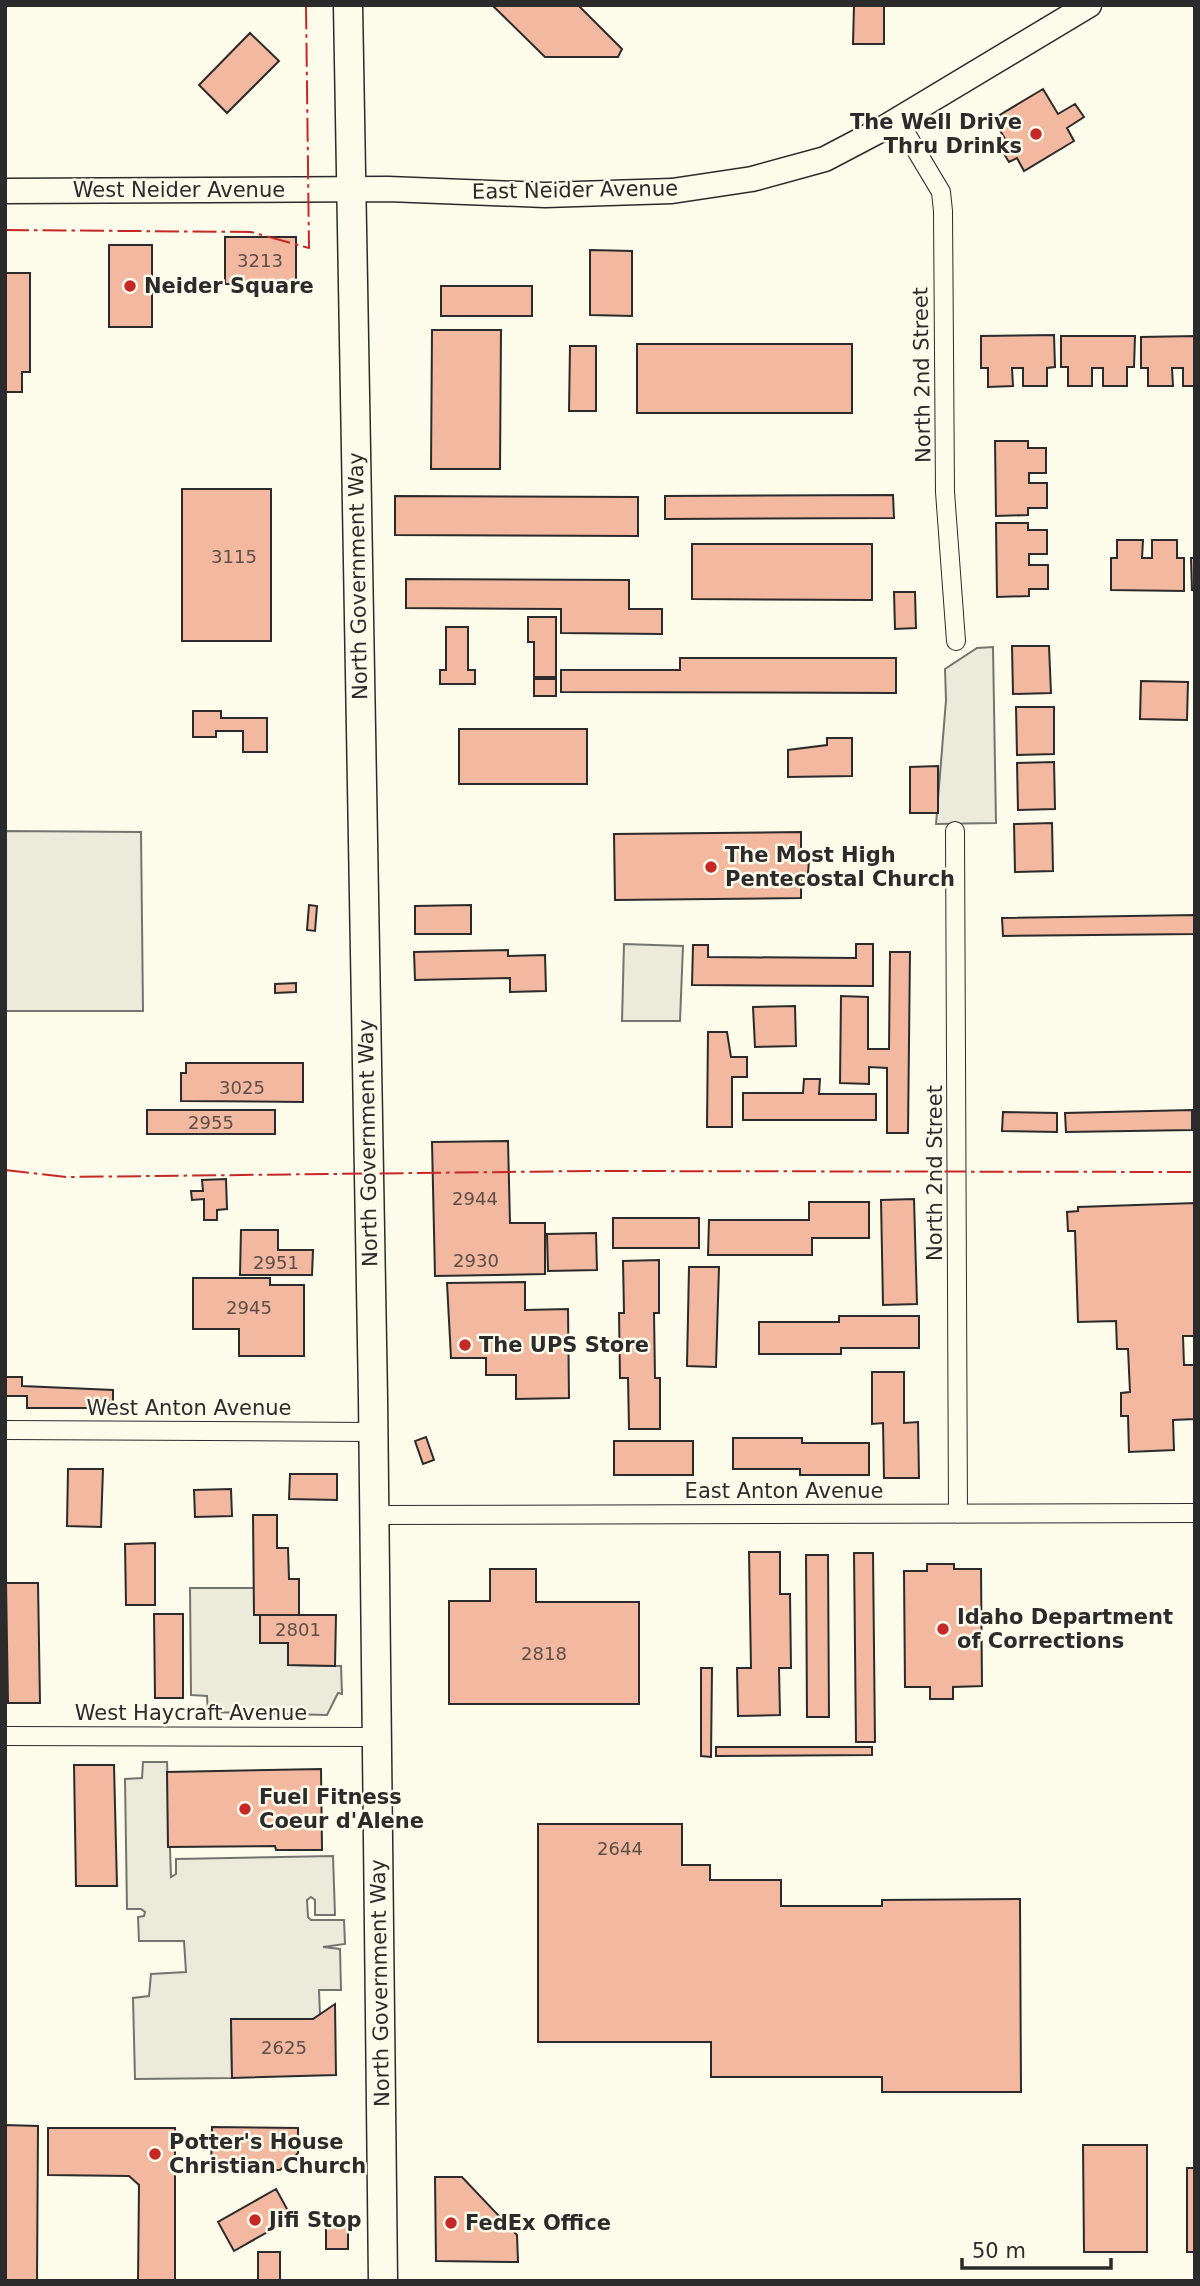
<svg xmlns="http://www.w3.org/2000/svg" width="1200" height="2286" viewBox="0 0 1200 2286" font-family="'DejaVu Sans',sans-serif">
<rect width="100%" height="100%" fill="#fdfbea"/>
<!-- green -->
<path fill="#ecebdb" stroke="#74746e" stroke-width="2" d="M993,647L996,823L936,824L946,700L945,669L977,648Z
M5,831L141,832L143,1011H5Z"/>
<!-- parking -->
<path fill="#eceadb" stroke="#74746e" stroke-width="2" d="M624,944L683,946L680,1021H622Z
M190,1588H254V1615H260V1643H288V1665L341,1666L342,1694L338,1693L327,1715L208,1712L207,1696L191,1695Z
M143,1762H167L171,1877L176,1874V1859L333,1856L335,1915H315V1900L311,1897L307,1900L308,1917L311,1920H344L345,1944L323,1947L340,1949L341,1990H319L320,2015L313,2019H231L232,2078L135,2079L133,1998L149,1996L151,1974L186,1972L184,1941H139L138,1917L144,1916L145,1912L141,1909H127L125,1779L142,1778Z"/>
<!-- building -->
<path fill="#f2b8a0" stroke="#2b2b2b" stroke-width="2" d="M492,5H578L622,49L618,57H545Z
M854,5H884V44H853Z
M250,33L279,61L227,113L199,85Z
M1043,89L1058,114L1075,104L1084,117L1067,128L1074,141L1024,171L1017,158L1009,162L999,146L1007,142L993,119Z
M225,237H296V284H225Z
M109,245H152V327H109Z
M590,250L632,251V316L590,315Z
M5,273H30V372H22V392H5Z
M441,286H532V316H441Z
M432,330H501L500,469H431Z
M1054,335L1055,367L1047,368V386H1023V368H1012L1013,386L988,387V368H981V336Z
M1061,336H1135L1134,367H1127V386H1103V368H1092V386H1068V367H1061Z
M1195,336V386H1183V368H1172L1173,386H1148V368H1141V337Z
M637,344H852V413H637Z
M570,346H596V411H569Z
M995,441H1028V448H1046V473H1029V483H1047V508H1028V515L996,516Z
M182,489H271V641H182Z
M893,495L894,518L665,519V496Z
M395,496L638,497V536L395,535Z
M996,523H1028V530H1047V554H1029V565H1048V589H1029V596L997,597Z
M1117,540H1143L1142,558H1152V540H1177V558H1184V591L1111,590V558H1117Z
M692,544H872V600L692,599Z
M1191,558H1195V590H1192Z
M406,579L629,580V609H662V634L561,633V609L406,608Z
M894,592H915L916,628L895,629Z
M528,617H556V677H534V642H528Z
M446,627H468V670H475V684H440V670H446Z
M1012,646H1049L1051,693L1013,694Z
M680,658H896V693L561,692V670H680Z
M534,679H556V696H534Z
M1141,681L1188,682L1187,720L1140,719Z
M1016,707H1054V754L1017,755Z
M193,711H221V718H267V752H243V731H216V737H193Z
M459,729H587V784H459Z
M827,738H852V776L788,777V750L827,745Z
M1054,762L1055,809L1018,810L1017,763Z
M938,766V813H910V767Z
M1052,823L1053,871L1015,872L1014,824Z
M801,832V854L809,861L808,873L801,878V898L615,900L614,834Z
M309,905L317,906L315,931L307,930Z
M471,905V934H415V906Z
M1195,915V934L1003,936L1002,918Z
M856,944H873V986L692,985L693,945H708V957L856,958Z
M508,950V956L545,955L546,991L510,992V978L415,980L414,952Z
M890,952H910L908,1133H887V1068L869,1067V1084L840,1083L841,996L868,997V1049H889Z
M296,983V992L275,993V984Z
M795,1006L796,1046L755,1047L753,1007Z
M708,1032H727L731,1057H747V1077H732V1127H707Z
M186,1063H303V1102L181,1101V1073H186Z
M804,1079H820L819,1094H876V1120H743V1093H803Z
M147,1110H275V1134H147Z
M1192,1110V1130L1066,1132L1065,1113Z
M1003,1112L1057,1113V1132L1002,1131Z
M508,1141L510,1223H545V1274L435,1276L432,1142Z
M226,1179L227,1209L217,1210V1220H204V1199L192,1200L191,1191H203L202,1180Z
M914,1199L917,1304L883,1305L881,1200Z
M809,1202H869V1238H812V1255H708L709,1220H809Z
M1195,1203V1336H1183L1184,1365H1195V1419L1173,1420L1174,1450L1129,1452L1128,1416H1121V1393L1130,1392L1128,1349H1117L1116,1321L1078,1322L1075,1231H1068L1067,1212L1078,1211V1207Z
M613,1218H699V1248H613Z
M241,1230H278V1250H313L312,1275H240Z
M596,1233L597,1270L548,1271L547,1234Z
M659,1260V1313H654L655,1378H660V1429H629L628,1378H620L619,1313H624L623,1261Z
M689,1267H719L716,1367L687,1366Z
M193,1278H270V1285H304V1356H239V1329H193Z
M525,1282V1310L568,1309L569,1398L516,1399V1375H486V1358H451L447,1283Z
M839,1316H919V1348H841V1354H759V1322H839Z
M872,1372H904V1423L918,1422L919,1478H884L883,1423L872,1424Z
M5,1377H22V1386L113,1390V1408H27V1396H5Z
M426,1437L434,1460L423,1464L415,1441Z
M733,1438H802V1443H869V1475H800V1469H733Z
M614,1441H693V1475H614Z
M68,1469H103L101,1527L67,1526Z
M290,1474H337V1500L289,1499Z
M231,1489L232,1516L195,1517L194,1490Z
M253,1515H277V1548H288L289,1579H299V1615H254Z
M155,1543V1605H126L125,1544Z
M749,1552H780V1594H790L791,1668H779L780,1715L738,1716L737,1668H751Z
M854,1553H873L875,1742H856Z
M806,1555H828L829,1717H807Z
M927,1564H954V1569H981L982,1686L953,1687V1699H930V1687H905L904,1571H927Z
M490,1569H536V1602H639V1704H449V1601H490Z
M6,1583H38L40,1703H8Z
M154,1614H183V1698H155Z
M260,1615H336L335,1666L288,1665V1643H260Z
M701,1668H712L711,1757L701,1756Z
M716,1747H872V1755L716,1756Z
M74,1765H114L117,1886H76Z
M321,1769L322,1850H276L275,1846L168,1847L167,1772Z
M538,1824H682V1865H710V1880H781V1906H882V1900L1020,1899L1021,2092H882V2077H711V2042H538Z
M335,2004L336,2075L232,2078L231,2019H313Z
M5,2125L38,2126L37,2281H5Z
M212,2127L298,2128V2153L280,2170H211Z
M48,2128H175V2281H138L139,2185L129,2176L48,2175Z
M1083,2145H1147V2252H1084Z
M1187,2168H1195V2252H1187Z
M435,2177H462L517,2235L518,2262L436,2261Z
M276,2189L292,2218L234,2251L218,2222Z
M326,2224H348V2249H326Z
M258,2252H280V2281H258Z"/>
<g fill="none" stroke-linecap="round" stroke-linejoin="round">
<defs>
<path id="minor" d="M898,120L941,192L943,211L945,492L956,641
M955,831L958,1514
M5,1430L373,1432
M373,1515L1195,1513
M5,1736L377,1737"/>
<path id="secondary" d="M5,191L388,189L545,195L672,191L752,179L825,159L884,128L1089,5"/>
<path id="primary" d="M348,5L373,1398L383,2281"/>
</defs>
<!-- minor casing -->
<use href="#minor" stroke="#2b2b2b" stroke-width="20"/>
<!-- secondary casing -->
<use href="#secondary" stroke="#2b2b2b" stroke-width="27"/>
<!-- primary casing -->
<use href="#primary" stroke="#2b2b2b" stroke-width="31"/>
<!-- minor -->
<use href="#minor" stroke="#fdfbea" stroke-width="18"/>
<!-- secondary -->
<use href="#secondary" stroke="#fdfbea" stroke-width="24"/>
<!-- primary -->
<use href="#primary" stroke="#fdfbea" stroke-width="28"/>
<!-- power -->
<path stroke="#c62828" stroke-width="2" stroke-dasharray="24 5 3.5 5" stroke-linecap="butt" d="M5,230L251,232L309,248L306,5
M5,1170L66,1177L591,1171L1195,1172"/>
</g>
<!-- markers -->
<g fill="#c62828" stroke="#fdfbea" stroke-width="2.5">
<circle cx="1036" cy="134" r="7"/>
<circle cx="130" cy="286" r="7"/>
<circle cx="711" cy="867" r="7"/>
<circle cx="465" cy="1345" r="7"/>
<circle cx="943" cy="1629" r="7"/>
<circle cx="245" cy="1809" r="7"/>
<circle cx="155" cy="2154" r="7"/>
<circle cx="255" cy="2220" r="7"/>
<circle cx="451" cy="2223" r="7"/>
</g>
<g text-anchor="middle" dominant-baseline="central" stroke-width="5" stroke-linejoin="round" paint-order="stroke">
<!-- number labels -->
<g font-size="18" fill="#5d4e48">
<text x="260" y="260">3213</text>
<text x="234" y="556">3115</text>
<text x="242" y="1087">3025</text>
<text x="211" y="1122">2955</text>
<text x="475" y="1198">2944</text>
<text x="476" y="1260">2930</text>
<text x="276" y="1262">2951</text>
<text x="249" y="1307">2945</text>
<text x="298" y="1629">2801</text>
<text x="544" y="1653">2818</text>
<text x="620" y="1848">2644</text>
<text x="284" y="2047">2625</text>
</g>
<!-- poi labels -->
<g font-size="21" font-weight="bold" fill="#2b2b2b" stroke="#fdfbea" text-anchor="start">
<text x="1022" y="122" text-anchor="end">The Well Drive<tspan x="1022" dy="24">Thru Drinks</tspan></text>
<text x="144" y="286">Neider Square</text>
<text x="725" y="855">The Most High<tspan x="725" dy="24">Pentecostal Church</tspan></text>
<text x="479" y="1345">The UPS Store</text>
<text x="957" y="1617">Idaho Department<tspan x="957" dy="24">of Corrections</tspan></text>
<text x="259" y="1797">Fuel Fitness<tspan x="259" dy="24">Coeur d'Alene</tspan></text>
<text x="169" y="2142">Potter's House<tspan x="169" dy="24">Christian Church</tspan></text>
<text x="269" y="2220">Jifi Stop</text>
<text x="465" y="2223">FedEx Office</text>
</g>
<!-- street labels -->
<g font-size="21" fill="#2b2b2b" stroke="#fdfbea">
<text x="179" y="190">West Neider Avenue</text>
<text transform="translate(575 190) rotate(-1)">East Neider Avenue</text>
<text transform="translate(922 375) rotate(-91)">North 2nd Street</text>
<text transform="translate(358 576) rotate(-91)">North Government Way</text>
<text transform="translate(368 1143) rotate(-91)">North Government Way</text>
<text transform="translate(935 1173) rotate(-90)">North 2nd Street</text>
<text x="189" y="1408">West Anton Avenue</text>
<text x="784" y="1491">East Anton Avenue</text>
<text x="191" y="1713">West Haycraft Avenue</text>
<text transform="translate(380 1983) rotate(-91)">North Government Way</text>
</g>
</g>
<!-- border -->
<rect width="1200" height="2286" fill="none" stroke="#2b2b2b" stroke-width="14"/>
<!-- scale -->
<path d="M962 2258v10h149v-10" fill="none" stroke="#2b2b2b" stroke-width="3.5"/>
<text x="972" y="2258" font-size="21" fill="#2b2b2b" stroke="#fdfbea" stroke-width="5" paint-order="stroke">50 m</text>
</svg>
